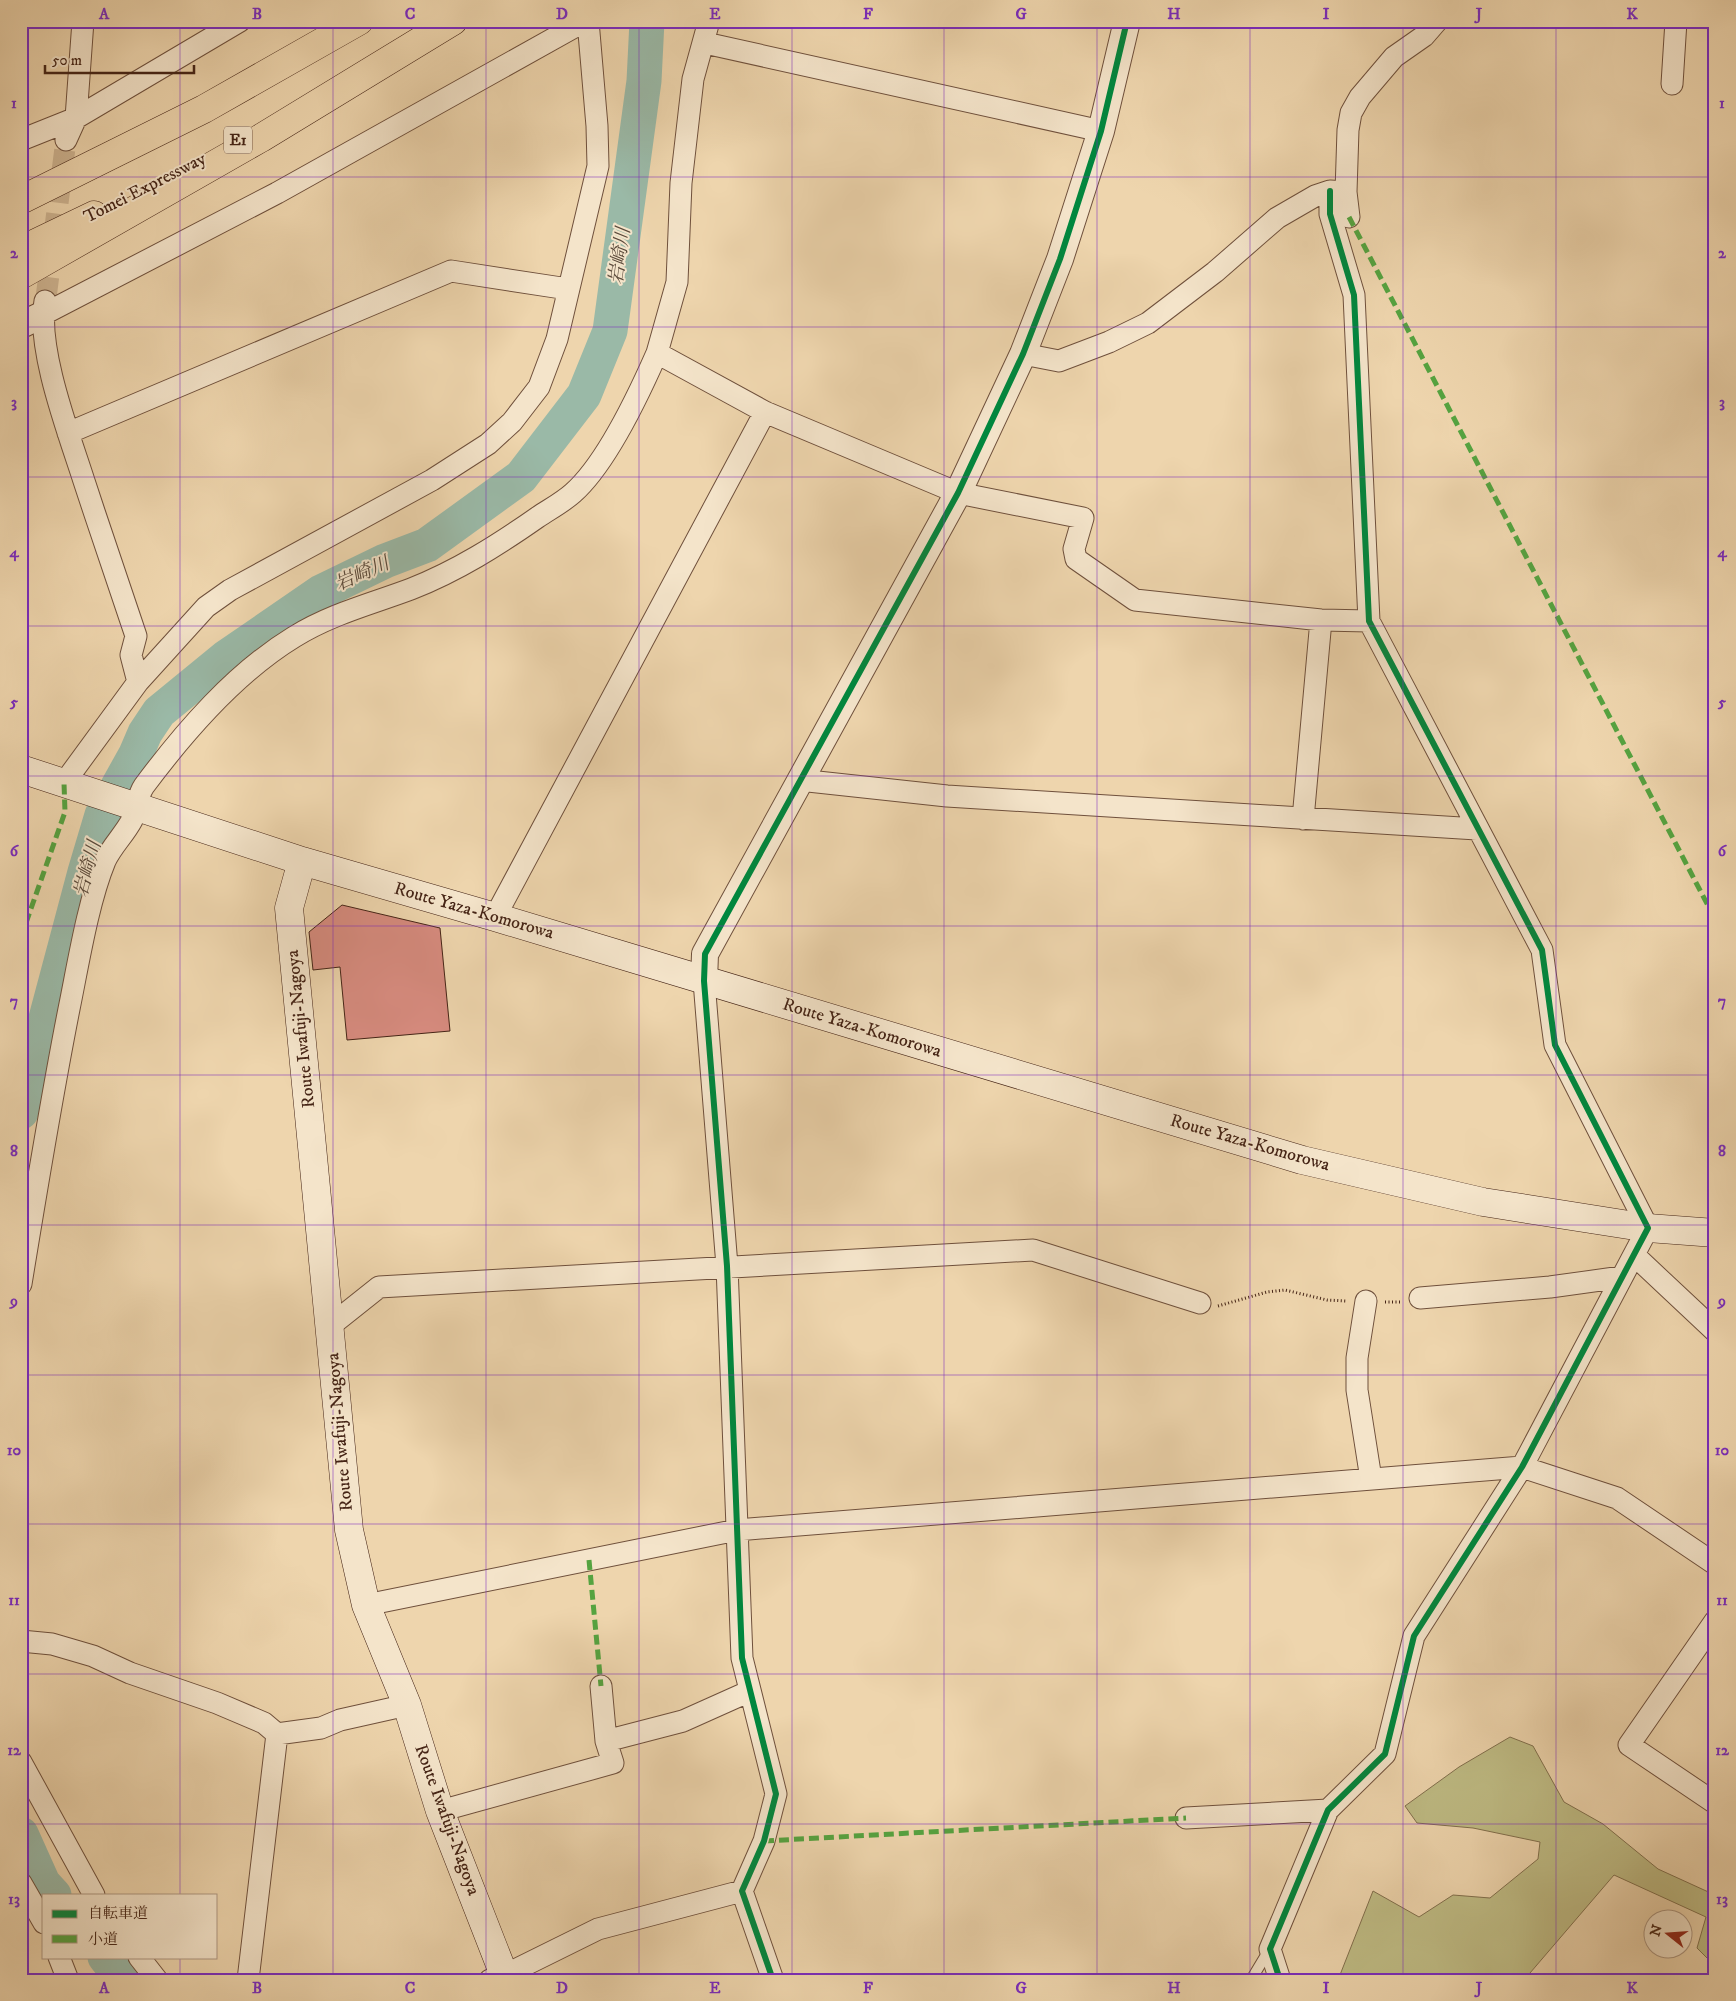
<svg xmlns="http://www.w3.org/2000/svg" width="1736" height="2001" viewBox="0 0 1736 2001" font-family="'IM FELL DW Pica','Noto Serif JP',serif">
<rect width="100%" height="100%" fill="#eed5ad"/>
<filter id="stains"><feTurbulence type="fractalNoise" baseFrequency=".004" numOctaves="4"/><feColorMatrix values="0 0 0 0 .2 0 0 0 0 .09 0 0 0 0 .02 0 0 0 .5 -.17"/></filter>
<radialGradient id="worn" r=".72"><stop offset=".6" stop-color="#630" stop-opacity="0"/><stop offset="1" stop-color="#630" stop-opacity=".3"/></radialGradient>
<!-- green -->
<path fill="#bfbc85" stroke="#82704e" d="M1510,1737L1533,1746L1564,1802L1603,1824L1658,1869L1715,1895V1966L1697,1948L1706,1917L1614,1875L1524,1980H1338L1373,1891L1419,1917L1453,1895L1490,1898L1538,1859L1540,1842L1473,1828L1417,1823L1405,1806L1459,1767Z"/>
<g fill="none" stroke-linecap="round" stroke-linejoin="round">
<!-- river -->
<path stroke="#9ab9a7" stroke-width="35" d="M21,1112L85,872L102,815L136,754L145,733L159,712L225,658L321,592L385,561L427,545L521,477L584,395L610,331L644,81L647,21
M21,1834L43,1883L54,1895
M105,1957L123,1980"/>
</g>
<!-- building -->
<path fill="#d78b7f" stroke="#452416" d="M342,905L440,928L450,1031L347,1040L340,967L313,970L309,932Z"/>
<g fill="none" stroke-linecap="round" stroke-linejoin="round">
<!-- minor-tunnel -->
<path stroke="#ccb28f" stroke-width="21" stroke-dasharray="21 11" stroke-linecap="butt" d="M46,298L66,140"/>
<defs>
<path id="service" d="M1251,1980L1269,1950"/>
<path id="minor" d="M709,21L693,79L681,183L677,282L657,353L765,412L958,493L1083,518L1074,549L1076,559L1135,600L1321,620L1369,621
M705,43L1101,131
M1672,84L1676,21
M21,140L76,118L240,21
M66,140L76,118L83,21
M1349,217L1346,192L1348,130L1351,113L1360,97L1394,57L1424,36L1437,21
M45,301C36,348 69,434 84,481C101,533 119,585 136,636L131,655L138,682L64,783
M42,315L277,193L585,21
M1023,354L1059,361L1109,342L1148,323L1215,272L1277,218L1315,196L1330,191L1346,192
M68,433L451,271L568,289
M138,682L206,607L230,590L432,480L488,444L512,422L539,387L557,339L598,166L597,126L588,21
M799,780L947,796L1477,829
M1303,819L1321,620
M495,917L765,412
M704,981L727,1266L742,1658L776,1794L764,1841L742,1891L773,1980
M1634,1255L1715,1331
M21,1284C36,1192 51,1100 69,1009C78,965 88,902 105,861C112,846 124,835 132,820C137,810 137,796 144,786C185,731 235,673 294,637C331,614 371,604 411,589C457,571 498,545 538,517C550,509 563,502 573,493C607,463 639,394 657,353
M1420,1298L1550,1287L1622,1277
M1366,1301L1357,1358V1390L1371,1479
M330,1326L379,1287L1033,1250L1200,1303
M366,1605L737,1530L1522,1467L1617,1498L1715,1564
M1715,1621L1629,1745L1715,1803
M21,1641L52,1644L93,1656L130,1673L217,1703L264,1723L277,1734L321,1728L340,1720L407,1705
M606,1741L683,1721L750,1691
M21,1762L94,1895
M440,1811L613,1763L606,1741L601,1686
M1186,1818L1328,1810
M21,1883L44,1923
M59,1957L68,1980
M139,1957L157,1980
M248,1980L277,1734
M490,1980L505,1975L598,1929L742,1891
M1280,1980L1270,1949L1328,1810L1385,1754L1414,1636L1522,1467L1648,1228L1555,1045L1542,950L1369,621L1354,295L1330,214V191"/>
<path id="tertiary" d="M21,325L42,315
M704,981L705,954L958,493L1023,354L1060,259L1101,131L1127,21"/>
<path id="secondary" d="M21,769L302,861L495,917L1302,1160L1483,1202L1648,1228L1715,1233
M302,861L289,908L349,1530L366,1605L407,1705L440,1811L506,1980"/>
<path id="motorway" d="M21,200L204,109L359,21
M21,250L94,215
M21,275L261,138L453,21"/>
</defs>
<!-- service casing -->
<use href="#service" stroke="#6f503c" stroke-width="12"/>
<!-- minor casing -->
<use href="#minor" stroke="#6f503c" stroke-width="23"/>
<!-- tertiary casing -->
<use href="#tertiary" stroke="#6f503c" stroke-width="28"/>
<!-- secondary casing -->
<use href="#secondary" stroke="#452416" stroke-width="29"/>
<!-- motorway casing -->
<use href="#motorway" stroke="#452416" stroke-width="29"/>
<!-- path -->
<path stroke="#452416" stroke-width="3" stroke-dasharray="1 2.5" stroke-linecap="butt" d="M1385,1302H1401
M1218,1306L1267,1292L1285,1290L1327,1300L1346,1301"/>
<!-- service -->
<use href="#service" stroke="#f4e4ca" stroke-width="10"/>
<!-- minor -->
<use href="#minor" stroke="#f4e4ca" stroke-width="21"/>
<!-- tertiary -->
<use href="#tertiary" stroke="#f4e4ca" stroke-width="26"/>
<!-- secondary -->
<use href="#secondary" stroke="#f4e4ca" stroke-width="28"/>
<!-- motorway -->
<use href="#motorway" stroke="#eed5ad" stroke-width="28"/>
<!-- quiet -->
<path stroke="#55a340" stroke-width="5" stroke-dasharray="10 5" stroke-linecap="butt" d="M1349,217L1715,919
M21,937L65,812L64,783
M589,1560L601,1686
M764,1841L1186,1818"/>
<defs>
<path id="cycleway" d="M773,1980L742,1891L764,1841L776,1794L742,1658L727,1266L704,981L705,954L958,493L1023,354L1060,259L1101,131L1127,21
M1280,1980L1270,1949L1328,1810L1385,1754L1414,1636L1522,1467L1648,1228L1555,1045L1542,950L1369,621L1354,295L1330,214V191"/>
</defs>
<!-- cycleway casing -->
<use href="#cycleway" stroke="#f4e4ca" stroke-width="9"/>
<!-- cycleway -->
<use href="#cycleway" stroke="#00873e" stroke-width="6"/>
</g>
<!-- grid -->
<path fill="none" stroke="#7b2cbf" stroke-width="1" stroke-opacity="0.55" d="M180,21V1895M333,21V1980M486,21V1980M639,21V1980M792,21V1980M944,21V1980M1097,21V1980M1250,21V1980M1403,21V1980M1556,21V1980M21,177H1715M21,327H1715M21,477H1715M21,626H1715M21,776H1715M21,926H1715M21,1075H1715M21,1225H1715M21,1375H1715M21,1524H1715M21,1674H1715M21,1824H1715M180,1957V1980"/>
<g text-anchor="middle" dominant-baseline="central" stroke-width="4" stroke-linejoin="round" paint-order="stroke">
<!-- shield labels -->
<rect fill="#f4e4ca" stroke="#7a5e4c" stroke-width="1" x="224" y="126.5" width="28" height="27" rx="4"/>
<g font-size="16" font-weight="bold" fill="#452416">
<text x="238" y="140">E1</text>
</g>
<!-- street labels -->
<g font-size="18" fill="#452416" stroke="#f4e4ca">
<text transform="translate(145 188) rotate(-27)">Tomei Expressway</text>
<text transform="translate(474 911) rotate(16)">Route Yaza-Komorowa</text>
<text transform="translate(862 1028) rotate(17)">Route Yaza-Komorowa</text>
<text transform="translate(301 1029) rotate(-96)">Route Iwafuji-Nagoya</text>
<text transform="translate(1250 1143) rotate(16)">Route Yaza-Komorowa</text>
<text transform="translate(340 1432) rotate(-95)">Route Iwafuji-Nagoya</text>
<text transform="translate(447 1820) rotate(70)">Route Iwafuji-Nagoya</text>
</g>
<!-- water labels -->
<g font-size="19" font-style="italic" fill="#5a493a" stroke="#f4e4ca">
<text transform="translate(620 256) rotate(-82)">岩崎川</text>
<text transform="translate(362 574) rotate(-24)">岩崎川</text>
<text transform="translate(88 869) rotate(-75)">岩崎川</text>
</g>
</g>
<!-- margin -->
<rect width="1736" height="2001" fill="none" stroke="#eed5ad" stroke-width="55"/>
<!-- legend -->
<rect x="42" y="1894" width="175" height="65" fill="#f4e4ca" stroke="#ae9782"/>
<rect x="52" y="1910" width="25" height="8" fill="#00873e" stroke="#ae9782"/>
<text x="88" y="1918" font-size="15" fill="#452416">自転車道</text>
<rect x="52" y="1935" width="25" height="8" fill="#55a340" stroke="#ae9782"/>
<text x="88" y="1944" font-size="15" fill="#452416">小道</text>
<!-- north arrow -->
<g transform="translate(1668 1934) rotate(287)"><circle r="24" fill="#f4e4ca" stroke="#ae9782"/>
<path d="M0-4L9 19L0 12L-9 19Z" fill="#8f2418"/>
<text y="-8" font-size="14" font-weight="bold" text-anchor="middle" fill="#452416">N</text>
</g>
<!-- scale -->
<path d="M45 65v8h149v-8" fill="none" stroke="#452416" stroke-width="2.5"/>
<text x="52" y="65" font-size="15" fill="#452416" stroke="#f4e4ca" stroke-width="4" paint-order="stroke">50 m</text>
<rect x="28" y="28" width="1680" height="1946" fill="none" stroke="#7b2cbf" stroke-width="2"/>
<g font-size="16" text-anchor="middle" font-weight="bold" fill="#7b2cbf">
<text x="104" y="19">A</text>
<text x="257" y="19">B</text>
<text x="410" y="19">C</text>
<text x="562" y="19">D</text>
<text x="715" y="19">E</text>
<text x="868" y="19">F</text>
<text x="1021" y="19">G</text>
<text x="1174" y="19">H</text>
<text x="1326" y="19">I</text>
<text x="1479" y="19">J</text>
<text x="1632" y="19">K</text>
<text x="14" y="108">1</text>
<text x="1722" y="108">1</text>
<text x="14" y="258">2</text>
<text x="1722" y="258">2</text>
<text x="14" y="407">3</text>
<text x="1722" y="407">3</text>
<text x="14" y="557">4</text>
<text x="1722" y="557">4</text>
<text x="14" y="707">5</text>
<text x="1722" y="707">5</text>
<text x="14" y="856">6</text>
<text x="1722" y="856">6</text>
<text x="14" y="1006">7</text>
<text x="1722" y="1006">7</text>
<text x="14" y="1156">8</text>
<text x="1722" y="1156">8</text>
<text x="14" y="1306">9</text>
<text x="1722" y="1306">9</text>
<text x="14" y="1455">10</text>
<text x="1722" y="1455">10</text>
<text x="14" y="1605">11</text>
<text x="1722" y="1605">11</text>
<text x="14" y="1755">12</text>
<text x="1722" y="1755">12</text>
<text x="14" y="1904">13</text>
<text x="1722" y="1904">13</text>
<text x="104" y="1993">A</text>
<text x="257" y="1993">B</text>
<text x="410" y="1993">C</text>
<text x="562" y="1993">D</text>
<text x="715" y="1993">E</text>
<text x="868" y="1993">F</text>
<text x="1021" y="1993">G</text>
<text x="1174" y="1993">H</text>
<text x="1326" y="1993">I</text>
<text x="1479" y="1993">J</text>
<text x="1632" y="1993">K</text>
</g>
<rect width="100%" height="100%" filter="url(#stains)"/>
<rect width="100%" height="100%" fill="url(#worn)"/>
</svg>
